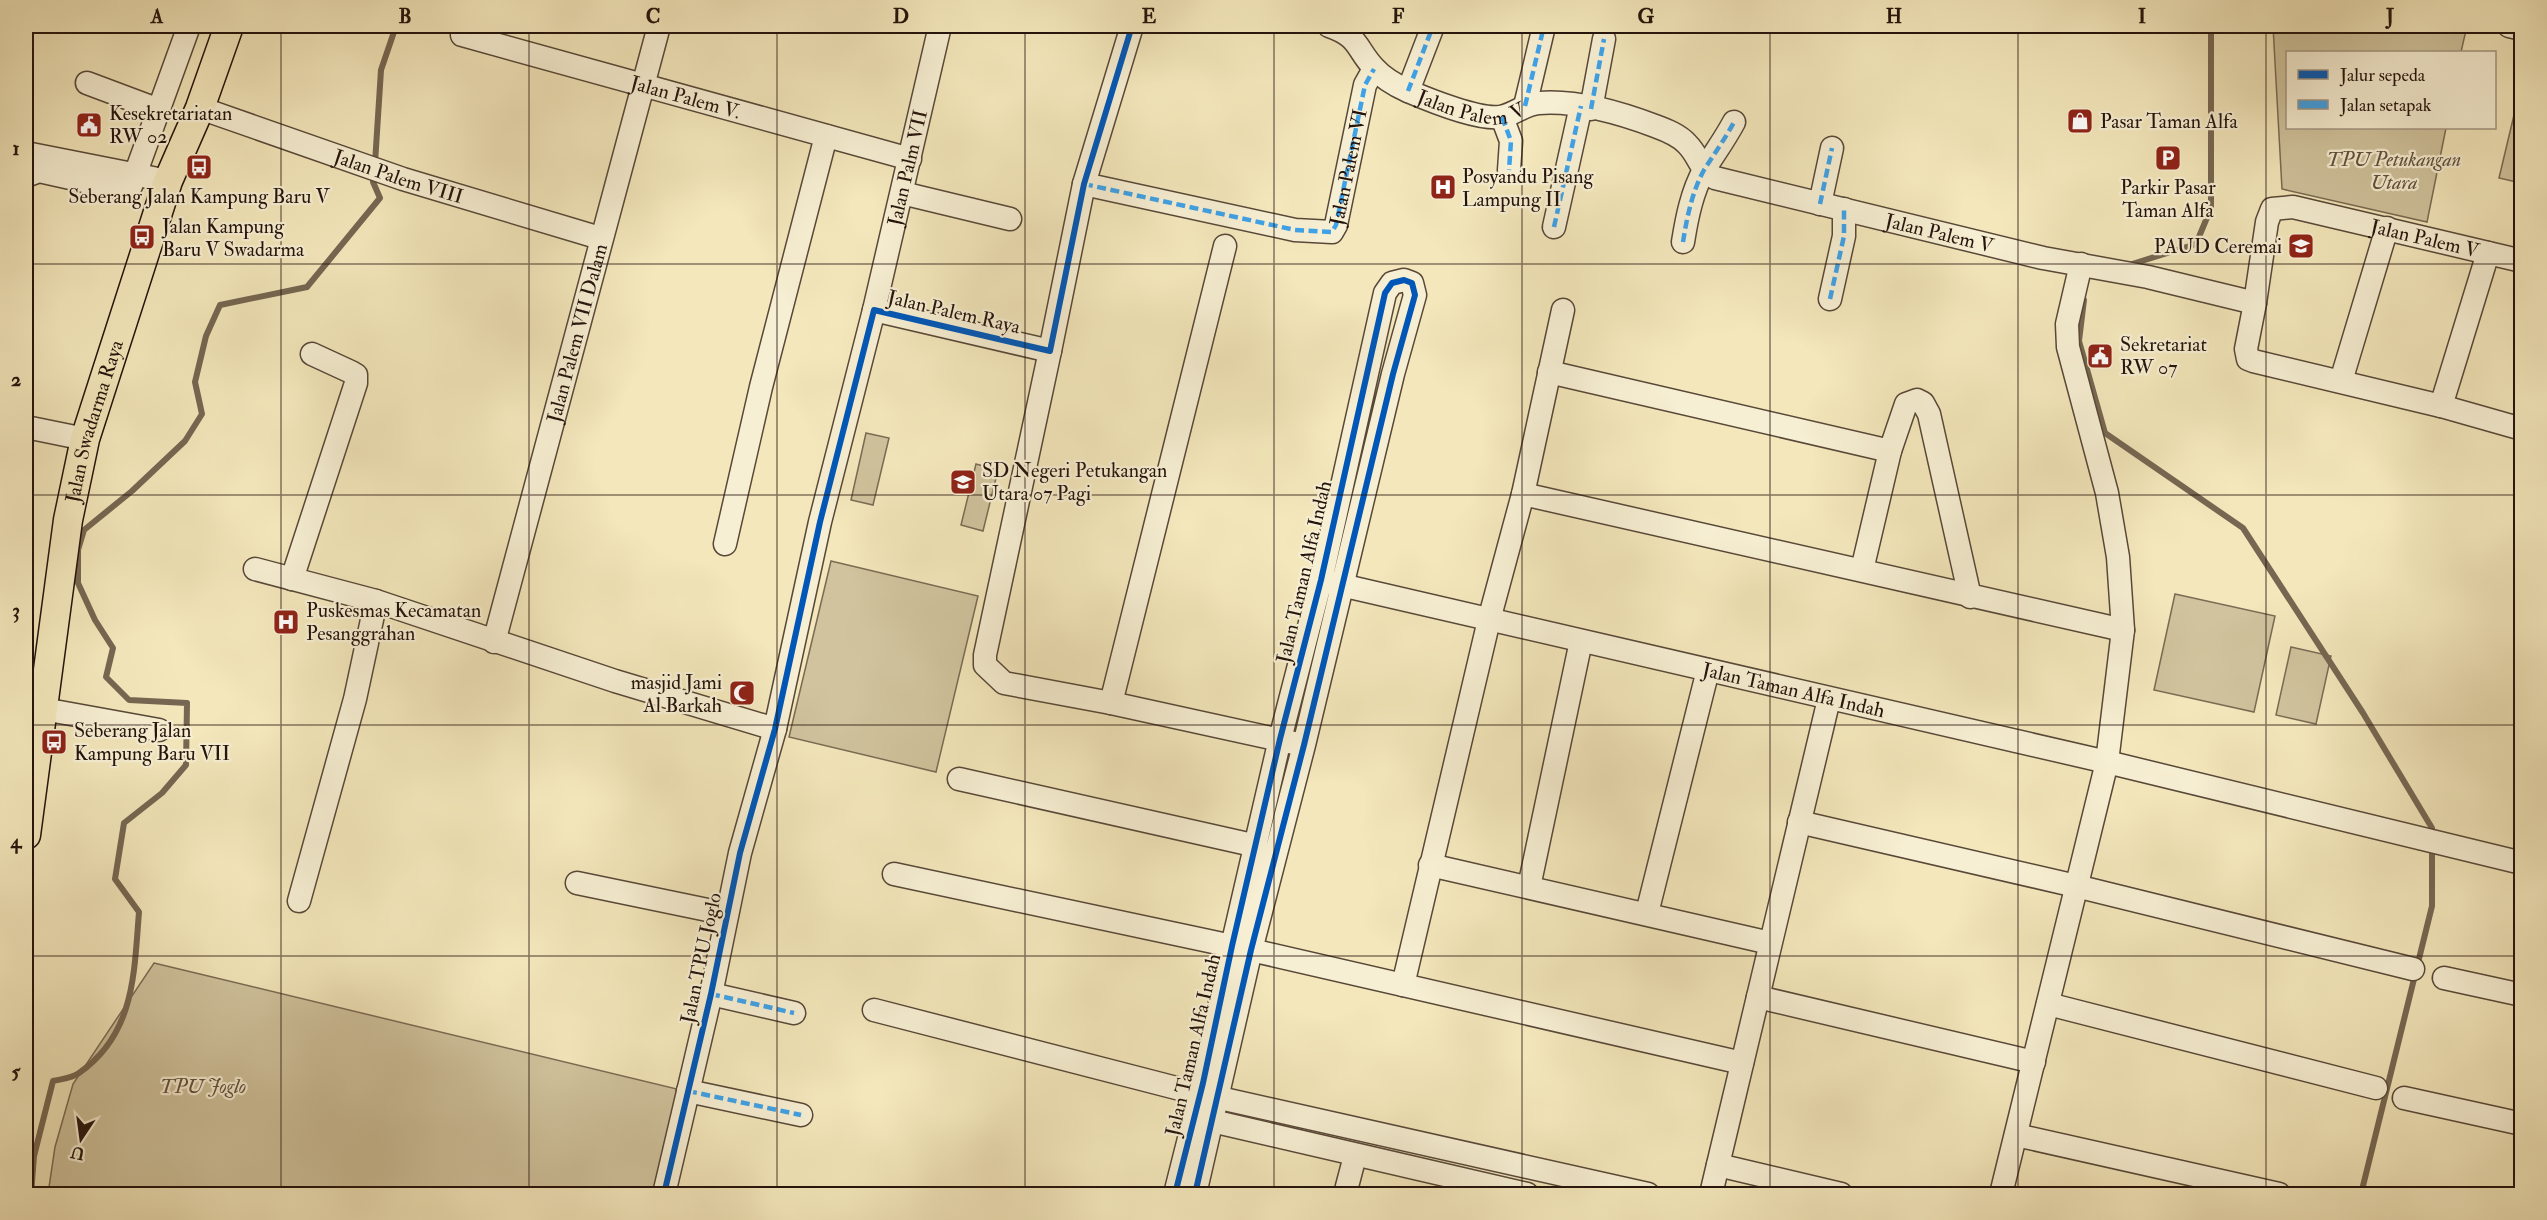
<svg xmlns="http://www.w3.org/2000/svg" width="2547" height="1220" viewBox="0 0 2547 1220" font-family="'IM FELL Double Pica',serif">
<rect width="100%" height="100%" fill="#f3e7bb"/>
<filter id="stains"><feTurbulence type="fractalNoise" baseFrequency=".00333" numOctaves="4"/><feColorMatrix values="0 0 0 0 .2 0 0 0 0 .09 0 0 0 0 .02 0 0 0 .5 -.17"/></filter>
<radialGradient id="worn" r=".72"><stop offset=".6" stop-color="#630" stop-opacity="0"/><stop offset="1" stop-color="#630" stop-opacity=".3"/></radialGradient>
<!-- green -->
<path fill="#d0c39d" stroke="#7a6b54" stroke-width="1.5" d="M2273,26H2467L2461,52H2288V128H2446L2427,222L2282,189Z
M2514,115L2521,117V183L2499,178Z
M866,433L889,438L873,505L851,500Z
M976,464L998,470L983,531L961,525Z
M831,561L978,596L936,772L789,737Z
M2175,594L2275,616L2254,712L2154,690Z
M2291,647L2331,656L2316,724L2276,715Z
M154,963L681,1090L661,1194H48L55,1147L73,1084Z"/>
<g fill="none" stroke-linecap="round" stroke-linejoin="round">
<!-- stream -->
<path stroke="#766752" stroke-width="6" d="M375,163L381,70L396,26
M2129,265L2196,244L2211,208V26
M2084,300L2079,341L2105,433L2243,528L2363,713L2432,828V837
M31,1194L34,1156L53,1081C61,1079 73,1078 79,1073C135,1034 134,973 139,912L115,879L124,823L162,793L186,765L187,703L129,700L106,677L113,648L95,620L78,583V550L84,530L132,491L185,441L202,414L195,382L206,336L220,305L307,287L380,198L373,182L374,173
M2361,1194L2432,906V847"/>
<defs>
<g id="minor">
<path id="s1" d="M1329,26C1360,37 1355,47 1374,68C1382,77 1397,86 1408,91C1429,100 1479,120 1500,117C1514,115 1524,104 1539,103C1575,100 1621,113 1655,126C1666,130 1679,135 1687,144C1700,157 1698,168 1715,178L2043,258L2148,277L2255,303L2267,222L2272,209L2293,207L2522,261"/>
<path d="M2509,26L2522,29"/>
<path id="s2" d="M462,35L910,159"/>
<path d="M87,83L159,110"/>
<path d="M1408,91L1433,26"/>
<path d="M1525,106L1544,26"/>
<path id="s3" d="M200,108L403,179L600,238"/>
<path d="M1591,109L1604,39"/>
<path d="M1502,117L1511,141L1509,170"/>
<path d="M26,153L168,181"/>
<path d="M26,176L39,171L106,186H131L189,26"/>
<path d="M1084,184L1295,230L1332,232L1336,225L1365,85L1374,69"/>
<path d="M902,193L1010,219"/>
<path d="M1820,204L1832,148"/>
<path d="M1554,227L1581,106"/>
<path d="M1683,242C1687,217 1692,192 1704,170C1714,154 1725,139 1734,122"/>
<path d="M1830,299L1844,236V209"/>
<path d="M2255,303L2246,349L2248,359L2253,361L2441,406L2522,429"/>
<path id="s4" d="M874,310L940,26"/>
<path d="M1050,351L985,655V665L1004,683L1111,703L1294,743"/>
<path d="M1549,372L1890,451"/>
<path d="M2341,381L2387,228"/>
<path d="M2441,406L2488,253"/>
<path d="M26,427L85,439"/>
<path d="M1523,494L2123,630"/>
<path d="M725,544L761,387L826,136"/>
<path d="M255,569L376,601L615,681L775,729"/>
<path d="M1862,570L1890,451L1906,404L1917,400L1923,403L1929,414L1970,597"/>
<path d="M292,579L356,383V375L351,372L312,354"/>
<path id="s5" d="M1328,582L2107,762L2522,863"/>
<path id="s6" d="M494,642L659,26"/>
<path d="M1111,703L1225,246"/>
<path d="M43,709L159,730"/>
<path d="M959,779L1257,846"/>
<path d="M1799,822L2076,886L2413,969"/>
<path d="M1430,865L1770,943"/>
<path d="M894,874L1232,946"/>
<path d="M577,883L727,914"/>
<path d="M1529,887L1581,641"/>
<path d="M299,901L355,699L376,601"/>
<path d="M1647,913L1708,670"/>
<path d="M1251,950L1742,1063"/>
<path d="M2444,978L2522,995"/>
<path d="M1403,985L1489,620L1523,494L1563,310"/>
<path d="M711,994L794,1013"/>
<path d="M1758,997L2034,1062"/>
<path d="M2048,1004L2376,1088"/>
<path d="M874,1010L1184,1090L1648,1194"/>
<path d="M688,1091L801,1115"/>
<path d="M2404,1098L2522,1124"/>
<path d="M1199,1118L1527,1194"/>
<path d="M2016,1135L2279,1194"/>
<path d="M1718,1165L1841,1194"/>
<path d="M664,1194L711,994L740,853L775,729L820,522L874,310L1050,351L1084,184L1132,26"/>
<path d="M1175,1194L1203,1083L1232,946L1280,739L1321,580L1385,293L1392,283L1404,280L1412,283L1415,295L1393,374L1304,745L1251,950L1195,1194"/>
<path d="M1345,1194L1355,1156"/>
<path d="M1711,1194L1829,699"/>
<path d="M2001,1194L2107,762L2123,630L2118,557L2107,493L2068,347L2067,324L2081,264"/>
</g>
<g id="major">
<path id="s7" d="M26,835L68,520L85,439L168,181L200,108L229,26"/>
</g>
</defs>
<!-- minor casing -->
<use href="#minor" stroke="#584838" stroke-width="25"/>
<!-- major casing -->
<use href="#major" stroke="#24130c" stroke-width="31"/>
<!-- minor -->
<use href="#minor" stroke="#f7efd3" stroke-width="22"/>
<!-- major -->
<use href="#major" stroke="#f3e7bb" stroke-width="28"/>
<!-- quiet -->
<g stroke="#3ea2e9" stroke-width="4.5" stroke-dasharray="9 4.5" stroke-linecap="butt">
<path d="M1408,91L1433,26"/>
<path d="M1525,106L1544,26"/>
<path d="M1591,109L1604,39"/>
<path d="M1502,117L1511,141L1509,170"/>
<path id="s8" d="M1084,184L1295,230L1332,232L1336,225L1365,85L1374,69"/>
<path d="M1820,204L1832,148"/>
<path d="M1554,227L1581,106"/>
<path d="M1683,242C1687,217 1692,192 1704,170C1714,154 1725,139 1734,122"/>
<path d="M1830,299L1844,236V209"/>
<path d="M711,994L794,1013"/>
<path d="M688,1091L801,1115"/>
</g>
<defs>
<path id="cycleway" d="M664,1194L711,994L740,853L775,729L820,522L874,310L1050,351L1084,184L1132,26
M1175,1194L1203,1083L1232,946L1280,739L1321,580L1385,293L1392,283L1404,280L1412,283L1415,295L1393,374L1304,745L1251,950L1195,1194"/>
</defs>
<!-- cycleway casing -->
<use href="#cycleway" stroke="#f7efd3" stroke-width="10"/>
<!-- cycleway -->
<use href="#cycleway" stroke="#0057b8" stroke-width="6"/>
</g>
<!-- grid -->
<path fill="none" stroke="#24130c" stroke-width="1.5" stroke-opacity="0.55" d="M281,26V1194M529,26V1194M777,26V1194M1025,26V1194M1274,26V1194M1522,26V1194M1770,26V1194M2018,26V1194M2266,26V1194M26,264H2522M26,495H2522M26,725H2522M26,956H2522"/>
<!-- icons -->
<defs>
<symbol id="shop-square" viewBox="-11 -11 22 22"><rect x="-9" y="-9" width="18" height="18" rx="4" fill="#8f2418" stroke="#f7efd3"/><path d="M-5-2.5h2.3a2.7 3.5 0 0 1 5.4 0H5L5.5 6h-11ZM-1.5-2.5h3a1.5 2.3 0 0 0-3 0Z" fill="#fff"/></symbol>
<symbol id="civic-square" viewBox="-11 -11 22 22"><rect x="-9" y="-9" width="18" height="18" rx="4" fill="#8f2418" stroke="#f7efd3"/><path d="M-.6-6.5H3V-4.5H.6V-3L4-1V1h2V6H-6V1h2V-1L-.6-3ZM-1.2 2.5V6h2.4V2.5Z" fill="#fff"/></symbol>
<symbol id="parking-square" viewBox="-11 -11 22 22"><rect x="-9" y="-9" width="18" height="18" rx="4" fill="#8f2418" stroke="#f7efd3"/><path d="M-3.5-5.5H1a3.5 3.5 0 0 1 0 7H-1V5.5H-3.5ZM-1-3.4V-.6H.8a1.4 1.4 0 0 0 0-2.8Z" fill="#fff"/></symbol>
<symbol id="bus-square" viewBox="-11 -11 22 22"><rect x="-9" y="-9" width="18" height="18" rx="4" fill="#8f2418" stroke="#f7efd3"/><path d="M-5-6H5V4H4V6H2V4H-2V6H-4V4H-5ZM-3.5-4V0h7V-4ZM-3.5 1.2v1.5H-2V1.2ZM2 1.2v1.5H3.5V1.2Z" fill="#fff"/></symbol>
<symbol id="hospital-square" viewBox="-11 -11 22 22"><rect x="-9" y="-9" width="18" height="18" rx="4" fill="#8f2418" stroke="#f7efd3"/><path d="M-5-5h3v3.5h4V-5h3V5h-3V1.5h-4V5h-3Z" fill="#fff"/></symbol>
<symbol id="school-square" viewBox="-11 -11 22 22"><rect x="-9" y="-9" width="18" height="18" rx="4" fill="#8f2418" stroke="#f7efd3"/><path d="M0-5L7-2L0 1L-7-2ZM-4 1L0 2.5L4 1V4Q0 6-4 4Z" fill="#fff"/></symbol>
<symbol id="mosque-square" viewBox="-11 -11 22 22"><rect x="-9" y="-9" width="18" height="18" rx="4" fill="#8f2418" stroke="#f7efd3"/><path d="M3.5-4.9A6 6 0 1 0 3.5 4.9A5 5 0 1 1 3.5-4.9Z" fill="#fff"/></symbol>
</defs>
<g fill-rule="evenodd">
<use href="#shop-square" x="2065" y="106" width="30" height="30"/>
<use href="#civic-square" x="74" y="110" width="30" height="30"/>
<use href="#parking-square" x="2153" y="143" width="30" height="30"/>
<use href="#bus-square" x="184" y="152" width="30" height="30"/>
<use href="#hospital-square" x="1428" y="172" width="30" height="30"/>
<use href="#bus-square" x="127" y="222" width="30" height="30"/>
<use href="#school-square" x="2286" y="231" width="30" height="30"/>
<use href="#civic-square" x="2085" y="341" width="30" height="30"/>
<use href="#school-square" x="948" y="467" width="30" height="30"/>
<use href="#hospital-square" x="271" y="607" width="30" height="30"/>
<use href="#mosque-square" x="727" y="678" width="30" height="30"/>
<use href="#bus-square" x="39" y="727" width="30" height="30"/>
</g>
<g text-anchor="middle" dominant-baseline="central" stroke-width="4.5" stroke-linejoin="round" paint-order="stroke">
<!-- street labels -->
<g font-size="20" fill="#24130c" stroke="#f7efd3">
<text stroke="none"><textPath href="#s2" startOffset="232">Jalan Palem V.</textPath></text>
<text stroke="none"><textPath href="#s1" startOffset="171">Jalan Palem V</textPath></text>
<text stroke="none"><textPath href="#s8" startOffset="320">Jalan Palem VI</textPath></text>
<text stroke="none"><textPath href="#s4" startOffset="146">Jalan Palm VII</textPath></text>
<text stroke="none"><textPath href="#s3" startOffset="210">Jalan Palem VIII</textPath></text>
<text stroke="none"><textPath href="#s1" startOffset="674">Jalan Palem V</textPath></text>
<text stroke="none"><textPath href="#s1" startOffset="1250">Jalan Palem V</textPath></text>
<text transform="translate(954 312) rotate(13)">Jalan Palem Raya</text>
<text stroke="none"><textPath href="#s6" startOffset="320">Jalan Palem VII Dalam</textPath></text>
<text stroke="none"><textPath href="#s7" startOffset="420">Jalan Swadarma Raya</textPath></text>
<text transform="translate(1304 572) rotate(-77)">Jalan Taman Alfa Indah</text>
<text stroke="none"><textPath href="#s5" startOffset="478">Jalan Taman Alfa Indah</textPath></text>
<text transform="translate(701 958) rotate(-78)">Jalan TPU Joglo</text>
<text transform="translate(1193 1045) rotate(-77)">Jalan Taman Alfa Indah</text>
</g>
<!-- poi labels -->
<g font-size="20" fill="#24130c" stroke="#f7efd3" text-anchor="start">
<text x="109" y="113">Kesekretariatan<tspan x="109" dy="23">RW 02</tspan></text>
<text x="2100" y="121">Pasar Taman Alfa</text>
<text x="1462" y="176">Posyandu Pisang<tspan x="1462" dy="23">Lampung II</tspan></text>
<text x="2168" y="187" text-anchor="middle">Parkir Pasar<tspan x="2168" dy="23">Taman Alfa</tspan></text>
<text x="199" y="196" text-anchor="middle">Seberang Jalan Kampung Baru V</text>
<text x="162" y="226">Jalan Kampung<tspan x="162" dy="23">Baru V Swadarma</tspan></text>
<text x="2282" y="246" text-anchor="end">PAUD Ceremai</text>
<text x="2120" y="344">Sekretariat<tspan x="2120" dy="23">RW 07</tspan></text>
<text x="982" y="470">SD Negeri Petukangan<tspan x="982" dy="23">Utara 07 Pagi</tspan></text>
<text x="306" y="610">Puskesmas Kecamatan<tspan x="306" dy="23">Pesanggrahan</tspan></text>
<text x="722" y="682" text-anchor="end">masjid Jami<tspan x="722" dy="23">Al Barkah</tspan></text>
<text x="74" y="730">Seberang Jalan<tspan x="74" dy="23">Kampung Baru VII</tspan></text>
</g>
<!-- park labels -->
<g font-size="20" font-style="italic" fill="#60513f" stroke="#f7efd3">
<text x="2394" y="159">TPU Petukangan<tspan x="2394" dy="23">Utara</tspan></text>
<text x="203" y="1086">TPU Joglo</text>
</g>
</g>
<!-- margin -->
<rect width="2547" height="1220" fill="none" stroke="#f3e7bb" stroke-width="66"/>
<!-- legend -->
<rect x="2286" y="51" width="210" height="78" fill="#f7efd3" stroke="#a39783" stroke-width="1.5"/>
<rect x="2298" y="70" width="30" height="9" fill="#0057b8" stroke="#a39783" stroke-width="1.5"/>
<text x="2340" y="81" font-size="18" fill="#24130c">Jalur sepeda</text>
<rect x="2298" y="100" width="30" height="9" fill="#3ea2e9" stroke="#a39783" stroke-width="1.5"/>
<text x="2340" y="111" font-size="18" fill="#24130c">Jalan setapak</text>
<!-- north arrow -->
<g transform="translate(81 1139) rotate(193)" stroke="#f7efd3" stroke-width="4.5" paint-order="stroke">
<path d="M0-4.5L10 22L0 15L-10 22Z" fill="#24130c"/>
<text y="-9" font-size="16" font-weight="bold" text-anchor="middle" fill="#24130c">U</text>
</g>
<rect x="33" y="33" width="2481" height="1154" fill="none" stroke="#24130c" stroke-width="2"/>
<g font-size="20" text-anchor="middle" font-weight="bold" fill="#24130c">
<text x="157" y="23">A</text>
<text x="405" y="23">B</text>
<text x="653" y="23">C</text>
<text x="901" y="23">D</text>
<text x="1149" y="23">E</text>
<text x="1398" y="23">F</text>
<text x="1646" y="23">G</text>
<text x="1894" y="23">H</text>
<text x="2142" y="23">I</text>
<text x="2390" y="23">J</text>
<text x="16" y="155">1</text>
<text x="16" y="386">2</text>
<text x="16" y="617">3</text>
<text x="16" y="848">4</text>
<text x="16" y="1078">5</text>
</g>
<rect width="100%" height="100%" filter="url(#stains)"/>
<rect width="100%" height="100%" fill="url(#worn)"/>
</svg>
